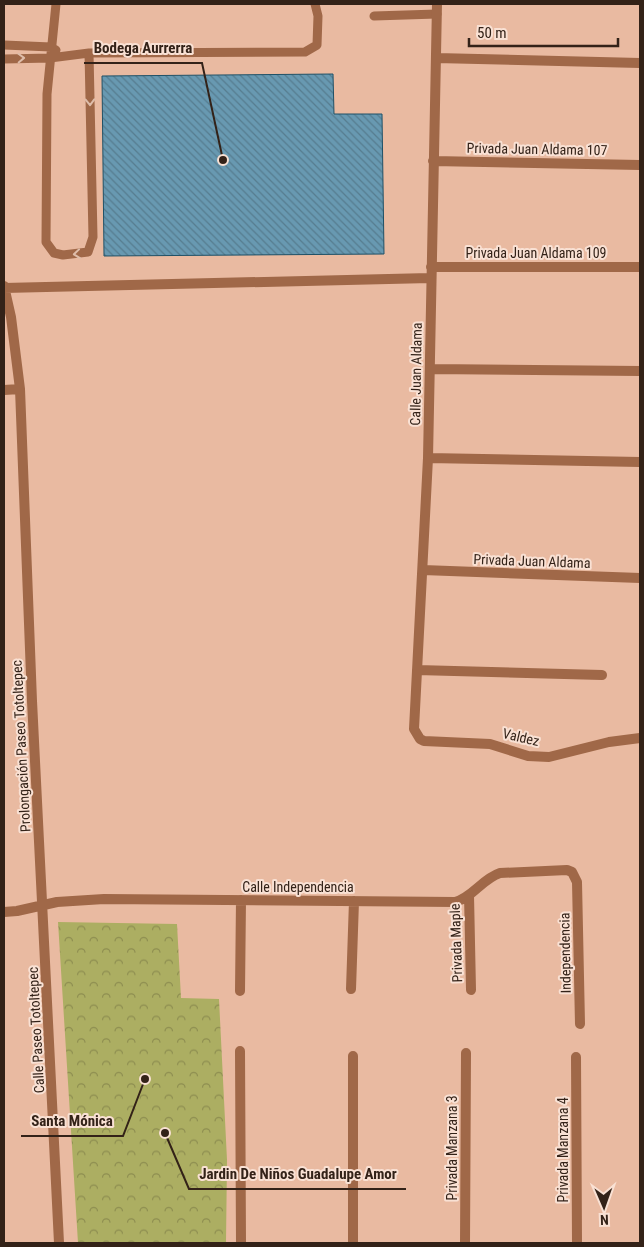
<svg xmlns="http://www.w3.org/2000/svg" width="644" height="1247" viewBox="0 0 644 1247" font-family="'Roboto Condensed',sans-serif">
<defs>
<pattern id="forest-crowns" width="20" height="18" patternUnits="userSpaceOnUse" patternTransform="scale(1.25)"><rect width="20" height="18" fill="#acae62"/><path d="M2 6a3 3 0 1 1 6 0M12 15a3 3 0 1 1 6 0" fill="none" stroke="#8d8d50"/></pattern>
<pattern id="building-back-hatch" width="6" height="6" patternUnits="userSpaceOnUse" patternTransform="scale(1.25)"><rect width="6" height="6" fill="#6899b1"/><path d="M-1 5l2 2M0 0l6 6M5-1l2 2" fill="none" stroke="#567c8f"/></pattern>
</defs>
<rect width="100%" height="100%" fill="#e9baa1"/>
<!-- forest -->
<path fill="url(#forest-crowns)" d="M58,922L177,924L181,998L219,999L227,1160L226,1243H78Z"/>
<!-- building -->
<path fill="url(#building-back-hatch)" stroke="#1f5167" d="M333,74L334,114H382L384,254L104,256L102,76Z"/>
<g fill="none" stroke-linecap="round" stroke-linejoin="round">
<!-- lane -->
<path stroke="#a06848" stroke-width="9" d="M56,4L47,94L46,242L54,253L63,255L88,252L93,237L89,53
M374,16L437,14
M4,45L51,47L56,50
M4,59L50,58L89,53L305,52L317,45L318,16L315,4"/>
<!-- street -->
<path stroke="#a06848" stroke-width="10" d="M437,4L428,458L414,729L420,739L424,741L490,744L528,756L549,757L609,742L640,738
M436,58L640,63
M433,161L640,165
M431,267H640
M4,286L11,317L20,389L32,701L59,1243
M4,288L430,278
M430,369L640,371
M4,390L20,389
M428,458L640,462
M423,570L640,578
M417,670L602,675
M469,895L471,990
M4,912L17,911L57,902L104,899L455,902C473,897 482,879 500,873L567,870L572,872L577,882L580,1024
M351,989L354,901
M240,991L241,900
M240,1051L241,1243
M353,1056V1243
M576,1057L577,1243
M465,1243L466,1053"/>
</g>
<!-- one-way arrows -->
<defs><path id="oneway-chevron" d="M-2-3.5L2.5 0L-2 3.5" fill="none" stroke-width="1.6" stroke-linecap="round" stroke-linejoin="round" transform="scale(1.25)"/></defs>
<g stroke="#debdaa">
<use href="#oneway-chevron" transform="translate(21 58) rotate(-2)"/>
<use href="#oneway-chevron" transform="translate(90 102) rotate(89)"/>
<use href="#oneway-chevron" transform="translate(77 254) rotate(174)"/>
</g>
<g text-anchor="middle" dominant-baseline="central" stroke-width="4" stroke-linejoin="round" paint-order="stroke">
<!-- street labels -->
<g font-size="14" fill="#332218" stroke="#f9e1d4">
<text transform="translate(537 149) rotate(1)">Privada Juan Aldama 107</text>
<text x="536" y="253">Privada Juan Aldama 109</text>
<text transform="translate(416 374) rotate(-89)">Calle Juan Aldama</text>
<text transform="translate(532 561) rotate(2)">Privada Juan Aldama</text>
<text transform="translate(521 737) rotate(13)">Valdez</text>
<text transform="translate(21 746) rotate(-93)">Prolongación Paseo Totoltepec</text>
<text x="298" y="887">Calle Independencia</text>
<text transform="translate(456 943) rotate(-92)">Privada Maple</text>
<text transform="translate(565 953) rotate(-91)">Independencia</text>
<text transform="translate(36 1030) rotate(-93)">Calle Paseo Totoltepec</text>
<text transform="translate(452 1148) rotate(-90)">Privada Manzana 3</text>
<text transform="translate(563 1150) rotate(-90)">Privada Manzana 4</text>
</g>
</g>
<!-- callouts -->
<path fill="none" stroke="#332218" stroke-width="2" d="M223 160L202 63H84M145 1079L123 1136H21M165 1133L189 1189H406"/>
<g fill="#332218" stroke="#f9e1d4" stroke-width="2">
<circle cx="223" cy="160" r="5"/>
<circle cx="145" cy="1079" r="5"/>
<circle cx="165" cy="1133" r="5"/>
</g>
<g font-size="15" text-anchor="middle" font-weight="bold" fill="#332218" stroke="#f9e1d4" stroke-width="4" stroke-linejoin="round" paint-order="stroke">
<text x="143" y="53">Bodega Aurrerra</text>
<text x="72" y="1126">Santa Mónica</text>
<text x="298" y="1179">Jardin De Niños Guadalupe Amor</text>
</g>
<!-- border -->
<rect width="644" height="1247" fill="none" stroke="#332218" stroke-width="10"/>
<!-- north arrow -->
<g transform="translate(604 1207) rotate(178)" stroke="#f9e1d4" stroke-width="4" paint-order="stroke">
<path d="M0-4L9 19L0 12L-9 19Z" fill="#332218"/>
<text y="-8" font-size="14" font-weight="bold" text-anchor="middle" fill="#332218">N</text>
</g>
<!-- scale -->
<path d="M469 38v8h149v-8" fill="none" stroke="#332218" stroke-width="2.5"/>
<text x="477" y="38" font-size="15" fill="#332218" stroke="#f9e1d4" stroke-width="4" paint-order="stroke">50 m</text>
</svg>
